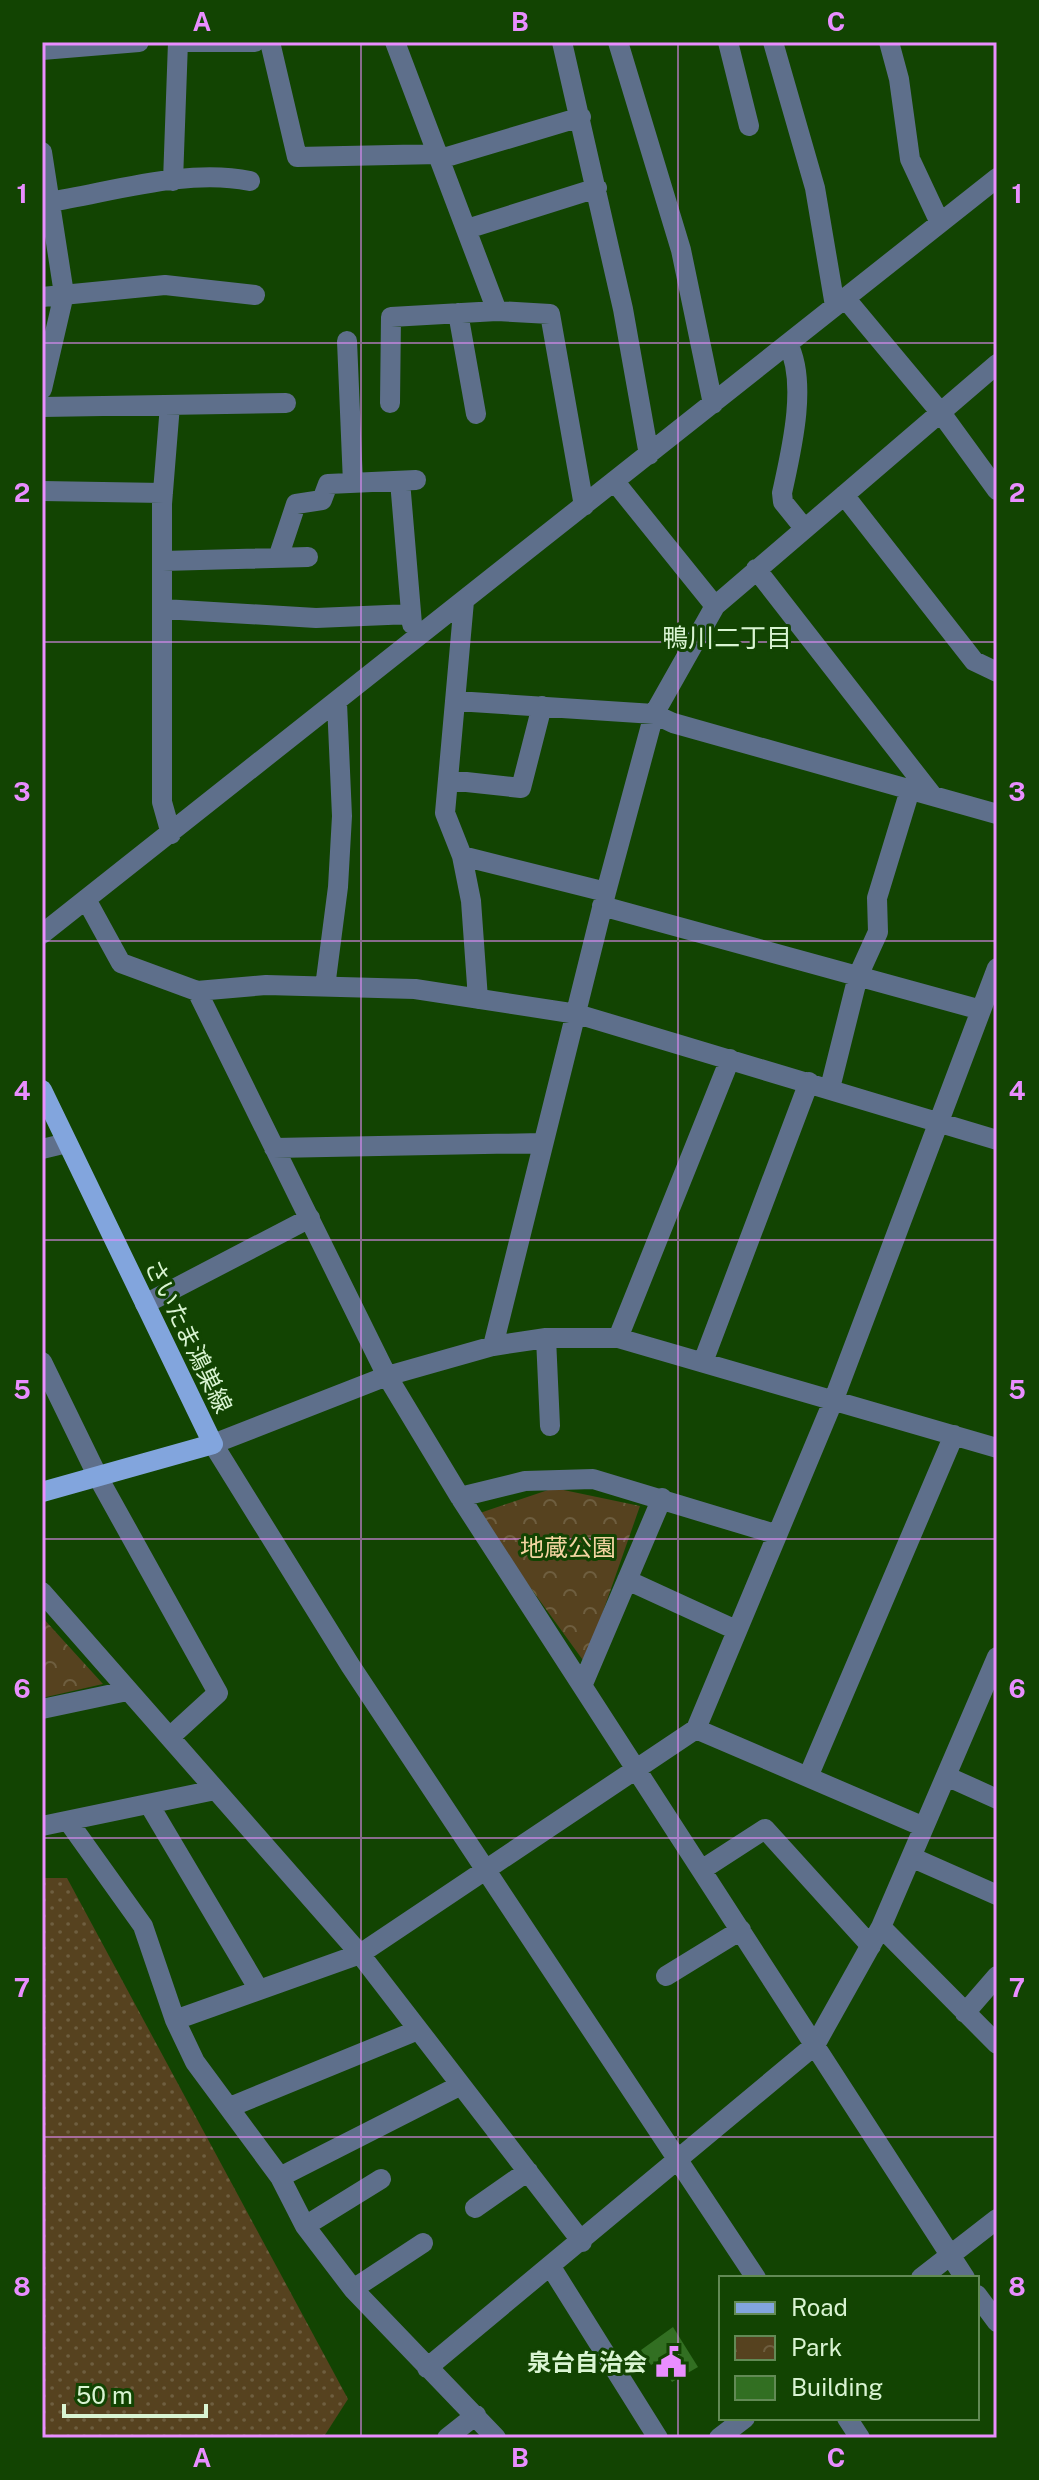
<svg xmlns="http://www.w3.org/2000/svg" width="1039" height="2480" viewBox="0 0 1039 2480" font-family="'Public Sans','Noto Sans JP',sans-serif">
<defs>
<pattern id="grass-dots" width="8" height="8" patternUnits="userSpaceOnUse" patternTransform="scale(2)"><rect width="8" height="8" fill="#56421f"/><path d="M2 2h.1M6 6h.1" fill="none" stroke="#6e5e3f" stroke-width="1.8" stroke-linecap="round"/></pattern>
<pattern id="park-crowns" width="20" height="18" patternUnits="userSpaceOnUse" patternTransform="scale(2)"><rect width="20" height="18" fill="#56421f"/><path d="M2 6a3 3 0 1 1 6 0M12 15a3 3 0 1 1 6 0" fill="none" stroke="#6e5e3f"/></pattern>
</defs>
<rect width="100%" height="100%" fill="#124402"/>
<!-- grass -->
<path fill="url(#grass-dots)" d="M42,1878H67L348,2399L323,2438H42Z"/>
<!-- park -->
<path fill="url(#park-crowns)" d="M554,1488L640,1506L585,1663L477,1514Z
M42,1617L103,1684L42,1698Z"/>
<!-- building -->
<path fill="#326f22" d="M673,2327L698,2367L672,2382L658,2361L651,2365L641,2350Z"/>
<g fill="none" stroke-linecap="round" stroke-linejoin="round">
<!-- minor -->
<path stroke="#5e6f8b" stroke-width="20" d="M189,42H255
M270,42L297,157L439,154
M395,42L497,311
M562,42L623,309L649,455
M618,42L681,250L713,404
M728,42L749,126
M773,42L815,188L835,306
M889,42L899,79L910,159L940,223
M42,50L139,42
M42,152L64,294L42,389
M440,159L581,117
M173,181L178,42
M49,202C112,192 187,168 250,181
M467,229L597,188
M42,297L165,285L255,295
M845,298L941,413L997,490
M458,313L476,414
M347,341L353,483
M788,344C808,383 791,452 782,493L783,502L804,528
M390,403L391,317L497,311L550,314L584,506
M170,405L162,504V802L171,834
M42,407L286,403
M400,481L412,624
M615,482L715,606
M42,491L163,493
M844,495L974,661L997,672
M278,558L296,504L322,500L328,484L416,480
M163,561L308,557
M756,569L932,795
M464,601L445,813L462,856L471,901L478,999
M163,609L316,618L411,614
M456,701L654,714L673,723L997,814
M448,780L521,788L542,706
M462,856L606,892
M87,901L121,963L197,991L266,985L415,989L577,1014L997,1140
M602,906L981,1010
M42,934L997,178
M325,987L338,887L342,816L337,703
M197,991L387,1376L460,1497L965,2278
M830,1088L858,976L878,932L877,898L910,790
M274,1148L542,1143
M42,1149L67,1143
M145,1304L310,1218
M546,1338L550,1426
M618,1338L730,1059
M493,1346L606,892L654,714L715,606L997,364
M42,1362L99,1479L218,1693L171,1736
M703,1362L809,1082
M460,1497L525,1481L593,1479L775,1534
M627,1580L736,1630
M42,1592L360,1954L582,2242
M582,1686L662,1498
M42,1709L127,1691
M696,1729L924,1827
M946,1776L997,1799
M808,1777L954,1435
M150,1806L259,1990
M68,1821L143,1926L175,2020L195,2062L280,2177L305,2226L353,2289L496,2438
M42,1826L215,1790
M911,1857L997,1895
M703,1869L765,1829L871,1946
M881,1927L997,2044
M666,1976L741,1930
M965,2013L997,1976
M175,2020L360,1954L696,1729L834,1399L997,968
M230,2107L418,2030
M280,2177L461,2085
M475,2208L528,2171
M305,2226L381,2179
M551,2267L658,2438
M756,2278L350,1665L213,1444L387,1376L493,1346L546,1338H618L997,1448
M921,2278L997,2219
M353,2289L423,2243
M977,2295L997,2322
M427,2368L815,2045L881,1927L997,1657
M847,2418L860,2438
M447,2438L476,2415
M719,2438L745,2418"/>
<!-- major -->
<path stroke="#82a5dd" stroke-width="20" d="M42,1090L213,1444L42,1492"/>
</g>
<!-- grid -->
<path fill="none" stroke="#e98eff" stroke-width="2" stroke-opacity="0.55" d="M361,42V2438M678,42V2438M42,343H997M42,642H997M42,941H997M42,1240H997M42,1539H997M42,1838H997M42,2137H997"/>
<!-- icons -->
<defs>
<symbol id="civic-bare" viewBox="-9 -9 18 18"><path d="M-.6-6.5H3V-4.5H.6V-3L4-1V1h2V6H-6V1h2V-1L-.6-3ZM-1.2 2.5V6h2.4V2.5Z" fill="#e98eff" stroke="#124402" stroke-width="2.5" paint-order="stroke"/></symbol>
</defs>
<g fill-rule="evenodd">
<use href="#civic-bare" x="649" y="2340" width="44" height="44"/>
</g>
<g text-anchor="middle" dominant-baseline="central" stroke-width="6" stroke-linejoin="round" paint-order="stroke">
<!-- street labels -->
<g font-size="24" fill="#d9f4d2" stroke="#124402">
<text transform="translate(189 1336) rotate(64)">さいたま鴻巣線</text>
</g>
<!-- park labels -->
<g font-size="24" fill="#f4d4a1" stroke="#124402">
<text x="568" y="1547">地蔵公園</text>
</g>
<!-- poi labels -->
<g font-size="24" font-weight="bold" fill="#d9f4d2" stroke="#124402" text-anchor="end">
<text x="647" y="2362">泉台自治会</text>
</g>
<!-- neighbourhood labels -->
<g font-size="26" fill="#d9f4d2" stroke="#124402">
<text x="727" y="637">鴨川二丁目</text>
</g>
</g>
<!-- border -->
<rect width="1039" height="2480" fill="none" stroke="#124402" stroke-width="88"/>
<!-- legend -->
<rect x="719" y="2276" width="260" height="144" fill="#124402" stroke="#628a55" stroke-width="2"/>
<rect x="735" y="2302" width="40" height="12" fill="#82a5dd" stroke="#628a55" stroke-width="2"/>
<text x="791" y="2316" font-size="24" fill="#d9f4d2">Road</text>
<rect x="735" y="2336" width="40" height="24" fill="url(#park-crowns)" stroke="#628a55" stroke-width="2"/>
<text x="791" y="2356" font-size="24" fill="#d9f4d2">Park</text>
<rect x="735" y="2376" width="40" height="24" fill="#326f22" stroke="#628a55" stroke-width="2"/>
<text x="791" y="2396" font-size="24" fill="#d9f4d2">Building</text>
<!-- scale -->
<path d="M64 2404v12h142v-12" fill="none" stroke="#d9f4d2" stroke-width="4"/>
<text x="76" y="2404" font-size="24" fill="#d9f4d2" stroke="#124402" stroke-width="6" paint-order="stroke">50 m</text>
<rect x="44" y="44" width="951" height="2392" fill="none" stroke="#e98eff" stroke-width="3"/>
<g font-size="26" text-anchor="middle" font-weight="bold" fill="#e98eff">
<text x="202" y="31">A</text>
<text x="520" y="31">B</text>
<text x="836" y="31">C</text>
<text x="22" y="203">1</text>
<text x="1017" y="203">1</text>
<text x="22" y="502">2</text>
<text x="1017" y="502">2</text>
<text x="22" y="801">3</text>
<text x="1017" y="801">3</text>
<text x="22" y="1100">4</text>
<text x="1017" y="1100">4</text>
<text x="22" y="1399">5</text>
<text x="1017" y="1399">5</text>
<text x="22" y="1698">6</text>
<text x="1017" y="1698">6</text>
<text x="22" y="1997">7</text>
<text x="1017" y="1997">7</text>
<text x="22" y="2296">8</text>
<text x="1017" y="2296">8</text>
<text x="202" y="2467">A</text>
<text x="520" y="2467">B</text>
<text x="836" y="2467">C</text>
</g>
</svg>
